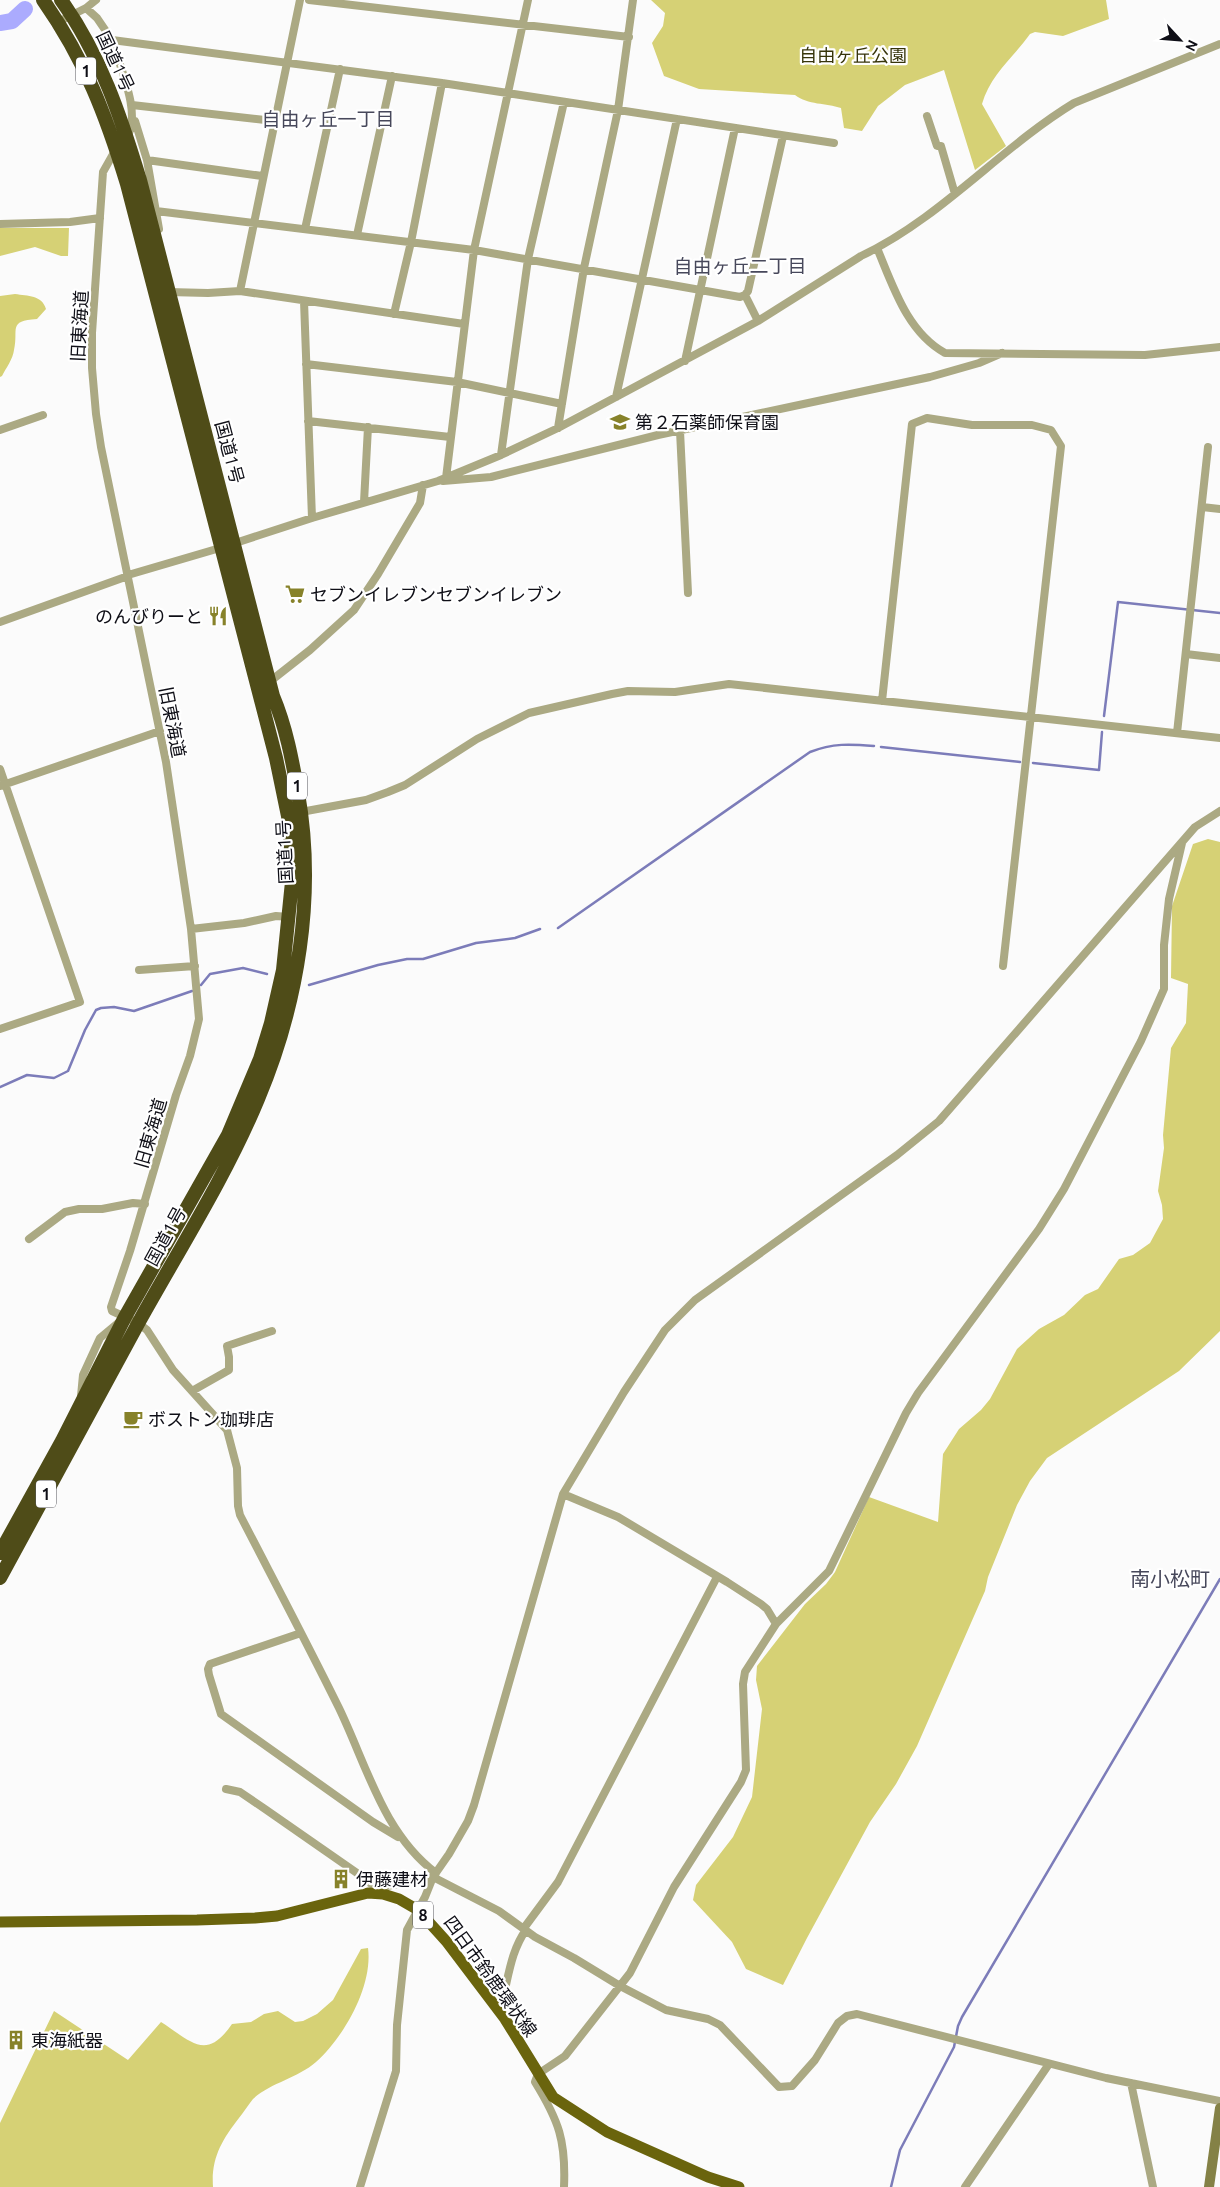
<svg xmlns="http://www.w3.org/2000/svg" width="1220" height="2187" viewBox="0 0 1220 2187" font-family="Ubuntu,'Noto Sans JP',sans-serif">
<rect width="100%" height="100%" fill="#fbfbfb"/>
<!-- green -->
<path fill="#d6d175" d="M651,0H1106L1109,19L1063,36L1035,32L1030,34C1013,58 990,75 982,104L1006,146L975,170L944,70L905,85L878,106L862,131L844,128L841,108C826,103 808,105 795,95L699,89L664,76L652,43L663,26L665,13Z
M0,228H69L68,256H61L35,247L0,256Z
M15,294C28,296 42,295 46,309L37,319C7,321 19,329 14,350C13,359 6,368 2,376L0,377V296Z
M1208,839L1220,842V1331L1179,1371L1047,1458L1030,1481L1017,1505L988,1577L985,1591L917,1746L896,1784L870,1822L807,1938L783,1985L746,1969L732,1942L693,1900L696,1885L733,1837L752,1797L762,1709L756,1680L757,1666L805,1604L826,1584L835,1572L869,1497L938,1522L943,1454L959,1429L981,1410L990,1399L1017,1349L1039,1329L1064,1315L1085,1295L1098,1289L1119,1259L1133,1255L1150,1243L1163,1219L1162,1205L1158,1191L1164,1148L1163,1135L1171,1048L1186,1023L1188,984L1171,978L1172,906L1193,844Z
M368,1948C373,1986 344,2037 316,2062C298,2078 270,2083 253,2099C248,2105 244,2112 239,2118C222,2140 211,2158 213,2187H0V2123L54,2011L128,2060L161,2022C191,2041 206,2062 232,2024L251,2022L264,2014L278,2011L295,2022L303,2021L317,2014L333,2000L361,1949Z"/>
<g fill="none" stroke-linecap="round" stroke-linejoin="round">
<!-- stream -->
<path stroke="#7c7cb9" stroke-width="2.5" d="M1104,716L1118,602L1220,613
M881,747L1020,762
M1033,763L1099,770L1102,732
M558,928L810,752C833,743 850,744 874,746
M201,985L210,974L243,968L267,974
M309,985L378,965L407,959H423L476,943L515,938L540,929
M0,1087L27,1075L54,1078L68,1071L85,1030L96,1010L101,1008L114,1007L134,1011L192,991
M891,2187L900,2150L954,2047L958,2026L962,2017L1220,1579"/>
<!-- river -->
<path stroke="#ababfe" stroke-width="16" d="M0,23L12,21L25,9"/>
<!-- street -->
<path stroke="#aba983" stroke-width="8" d="M309,0L629,37
M86,8L97,18L112,40L442,83L834,143
M58,22L86,8L96,0
M112,40C119,66 142,113 127,137
M132,105L274,121
M927,116L937,146H941L955,194
M135,121L147,160L159,229
M116,149L103,172L92,333V368L96,414L101,447L166,762L191,929L199,1019L190,1056L176,1095L130,1251L111,1307L112,1311L138,1323L147,1330L173,1370L227,1430L237,1468L238,1506L240,1515C273,1579 307,1643 339,1708C367,1766 383,1833 436,1873
M147,160L262,176
M156,211L474,250L740,297L745,295L748,291L783,136
M0,224L70,222L100,218
M305,229L340,69
M357,235L392,76
M877,248C893,286 907,332 945,353L1145,355L1220,347
M240,291L300,0
M168,292L208,293L240,291L464,324
M745,295L758,321
M304,301L312,518
M394,314L411,242L442,83
M685,361L735,128
M306,364L457,382L562,404
M616,397L677,119
M308,421L450,437
M558,428L584,268L618,110L633,0
M0,430L43,415
M680,431L688,593
M501,455L528,259L564,102
M446,478L474,250L528,0
M443,481L491,477L658,435L930,377L979,363L1002,353
M364,502L368,427
M1202,507L1220,509
M128,575L220,548L312,518L438,481L501,455L558,428L758,321L861,256C941,218 1000,148 1074,103L1220,44
M0,622L128,576
M1186,654L1220,658
M268,683L310,650L354,610L378,574L420,503L423,485
M882,701L912,424L927,418L972,425H1032L1051,430L1061,446L1003,966
M1177,733L1208,447
M0,769L80,1002L0,1029
M0,786L160,731
M301,812L366,800L388,792L405,785L477,739L529,713L612,694L628,691L675,692L729,684L1220,738
M191,929L244,923L276,916L289,917
M139,970L195,966
M29,1239L65,1212L79,1209H102L133,1203L145,1204
M192,1391L229,1370V1357L227,1346L272,1331
M81,1396L83,1375L100,1338L118,1323
M563,1494L618,1517L727,1582L761,1604L767,1609L776,1624
M301,1633L210,1664L208,1669L209,1675L221,1714L373,1822L398,1837
M226,1789L240,1792L265,1809L357,1873L374,1886L376,1893
M383,1894L387,1886L433,1877L499,1911L535,1937L574,1958L620,1986L666,2010L708,2019L720,2025L779,2087L792,2086L815,2060L838,2023L847,2016L857,2014L1106,2078L1220,2101
M524,1928L558,1882L717,1577
M499,2012C508,1985 509,1953 526,1930
M1131,2083L1153,2187
M360,2187L396,2071L397,2025L407,1930L425,1897L433,1877L449,1854L468,1821L474,1805L563,1494L624,1392L665,1330L695,1300L897,1155L939,1121L1195,827L1220,811
M564,2187C566,2141 559,2121 535,2082L538,2074L565,2056L630,1973L674,1887L741,1782L746,1770L743,1684L745,1672L776,1624L829,1571L906,1413L918,1393L1039,1229L1064,1189L1141,1041L1164,989V945L1169,899L1182,843
M965,2187L1049,2064"/>
<!-- secondary -->
<path stroke="#848146" stroke-width="10" d="M1209,2187L1220,2108"/>
<!-- primary -->
<path stroke="#6a640d" stroke-width="11" d="M0,1922L197,1920L255,1918L277,1916L368,1893L383,1894L399,1899L418,1910L446,1941L505,2019L553,2097L607,2132L708,2177L739,2187"/>
<!-- highway -->
<path stroke="#4f4c18" stroke-width="14" d="M0,1553L62,1441L125,1317L228,1135L260,1059L271,1023L283,970L293,872L288,816L276,758L127,184C106,115 85,60 43,0
M0,1578C47,1492 93,1406 140,1320C180,1248 226,1176 258,1099C298,1004 316,895 298,793C292,759 286,727 273,696L140,180C121,117 100,54 61,0"/>
</g>
<!-- icons -->
<defs>
<symbol id="school-bare" viewBox="-9 -9 18 18"><path d="M0-5L7-2L0 1L-7-2ZM-4 1L0 2.5L4 1V4Q0 6-4 4Z" fill="#87822a" stroke="#fff" stroke-width="2.5" paint-order="stroke"/></symbol>
<symbol id="supermarket-bare" viewBox="-9 -9 18 18"><path d="M-6-5.5h2.5l.6 2H6L4.5 2H-2.5L-4.4-4H-6ZM-1.5 3.2a1.3 1.3 0 1 0 .1 0ZM3 3.2a1.3 1.3 0 1 0 .1 0Z" fill="#87822a" stroke="#fff" stroke-width="2.5" paint-order="stroke"/></symbol>
<symbol id="restaurant-bare" viewBox="-9 -9 18 18"><path d="M-5-6h1v4h1v-4h1v4h1v-4h1v5L-1.5 .5V6h-2V.5L-5-1ZM5-6V6H3V1.5H1.5Q1.5-4 5-6Z" fill="#87822a" stroke="#fff" stroke-width="2.5" paint-order="stroke"/></symbol>
<symbol id="cafe-bare" viewBox="-9 -9 18 18"><path d="M-5.5-4.5H6V0H3Q3 3.5 0 3.5H-2.5Q-5.5 3.5-5.5 0ZM3-3.2v2h1.7v-2ZM-6 4.5H4V6H-6Z" fill="#87822a" stroke="#fff" stroke-width="2.5" paint-order="stroke"/></symbol>
<symbol id="building-bare" viewBox="-9 -9 18 18"><path d="M-4-6H4V6H1V3H-1V6H-4ZM-2.5-4.3h1.7v1.8h-1.7ZM.8-4.3h1.7v1.8H.8ZM-2.5-1h1.7V.8h-1.7ZM.8-1h1.7V.8H.8Z" fill="#87822a" stroke="#fff" stroke-width="2.5" paint-order="stroke"/></symbol>
</defs>
<g fill-rule="evenodd">
<use href="#school-bare" x="606" y="408" width="28" height="28"/>
<use href="#supermarket-bare" x="281" y="580" width="28" height="28"/>
<use href="#restaurant-bare" x="204" y="602" width="28" height="28"/>
<use href="#cafe-bare" x="119" y="1405" width="28" height="28"/>
<use href="#building-bare" x="327" y="1865" width="28" height="28"/>
<use href="#building-bare" x="2" y="2026" width="28" height="28"/>
</g>
<g text-anchor="middle" dominant-baseline="central" stroke-width="4.5" stroke-linejoin="round" paint-order="stroke">
<!-- shield labels -->
<g fill="#fff" stroke="#57575d" stroke-width="1">
<rect x="76" y="57.5" width="20" height="27" rx="4"/>
<rect x="287" y="772.5" width="20" height="27" rx="4"/>
<rect x="36" y="1480.5" width="20" height="27" rx="4"/>
<rect x="413" y="1901.5" width="20" height="27" rx="4"/>
</g>
<g font-size="16" font-weight="bold" fill="#0f0f17">
<text x="86" y="71">1</text>
<text x="297" y="786">1</text>
<text x="46" y="1494">1</text>
<text x="423" y="1915">8</text>
</g>
<!-- park labels -->
<g font-size="18" fill="#37350b" stroke="#fff">
<text x="853" y="55">自由ヶ丘公園</text>
</g>
<!-- street labels -->
<g font-size="18" fill="#0f0f17" stroke="#fff">
<text transform="translate(116 61) rotate(65)">国道1号</text>
<text transform="translate(79 326) rotate(-87)">旧東海道</text>
<text transform="translate(230 452) rotate(75)">国道1号</text>
<text transform="translate(173 722) rotate(79)">旧東海道</text>
<text transform="translate(284 852) rotate(-93)">国道1号</text>
<text transform="translate(150 1133) rotate(-74)">旧東海道</text>
<text transform="translate(165 1236) rotate(-61)">国道1号</text>
<text transform="translate(491 1976) rotate(54)">四日市鈴鹿環状線</text>
</g>
<!-- poi labels -->
<g font-size="18" fill="#0f0f17" stroke="#fff" text-anchor="start">
<text x="635" y="422">第２石薬師保育園</text>
<text x="310" y="594">セブンイレブンセブンイレブン</text>
<text x="203" y="616" text-anchor="end">のんびりーと</text>
<text x="148" y="1419">ボストン珈琲店</text>
<text x="356" y="1879">伊藤建材</text>
<text x="31" y="2040">東海紙器</text>
</g>
<!-- neighbourhood labels -->
<g font-size="19" fill="#47485b" stroke="#fff">
<text x="328" y="119">自由ヶ丘一丁目</text>
<text x="740" y="266">自由ヶ丘二丁目</text>
</g>
<!-- quarter labels -->
<g font-size="20" fill="#47485b" stroke="#fff">
<text x="1170" y="1578">南小松町</text>
</g>
</g>
<!-- north arrow -->
<g transform="translate(1180 40) rotate(116)" stroke="#ffffff" stroke-width="4" paint-order="stroke">
<path d="M0-4L9 19L0 12L-9 19Z" fill="#0f0f17"/>
<text y="-8" font-size="14" font-weight="bold" text-anchor="middle" fill="#0f0f17">N</text>
</g>
</svg>
